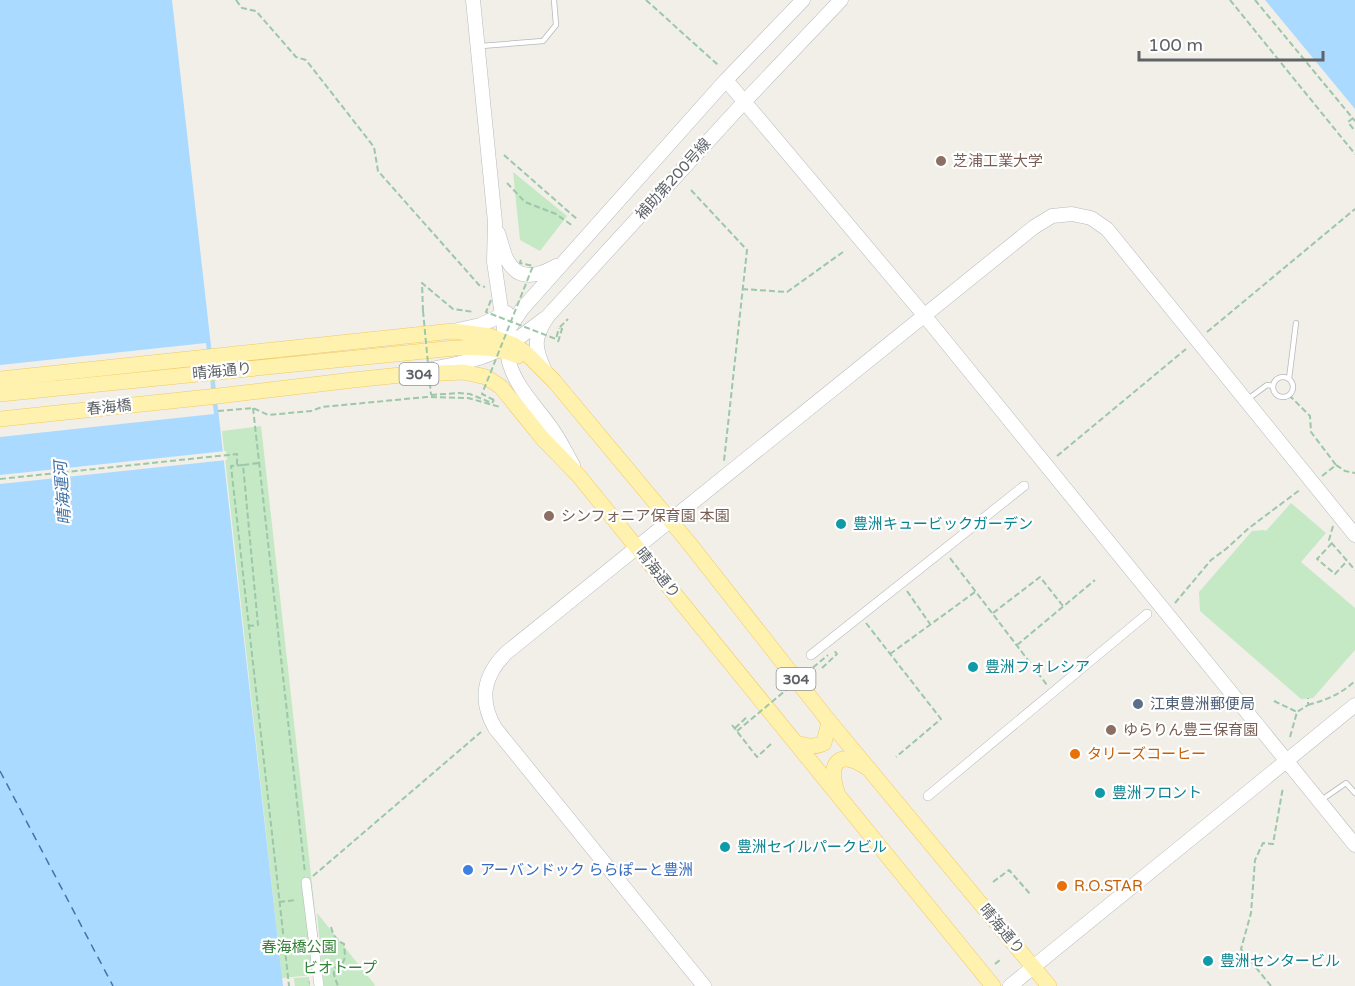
<svg xmlns="http://www.w3.org/2000/svg" width="1355" height="986" viewBox="0 0 1355 986" font-family="'Varela Round','Noto Sans JP',sans-serif">
<defs>
<pattern id="grass-tufts" width="24" height="20" patternUnits="userSpaceOnUse" patternTransform="scale(1.5)"><rect width="24" height="20" fill="#c5e8c5"/><path d="M3 7l-1-3M5 7V3M7 7l1-3M15 17l-1-3M17 17v-4M19 17l1-3" fill="none" stroke="#a3c0a4"/></pattern>
</defs>
<rect width="100%" height="100%" fill="#f1efe8"/>
<!-- grass -->
<path fill="url(#grass-tufts)" d="M309,977L310,986H295L294,978Z"/>
<!-- park -->
<path fill="#c5e8c5" d="M513,172L567,216L540,251L520,240Z
M261,426L322,974L282,978L222,431Z
M1291,503L1326,533L1301,562L1355,608V650L1313,698L1301,699L1200,611L1199,592L1252,531L1264,530L1266,531Z
M317,913L375,985L374,986H324Z"/>
<!-- water -->
<path fill="#aadaff" d="M0,0H172L283,986H0Z
M1265,0H1355V109Z"/>
<!-- pier -->
<path fill="#f1efe8" d="M206,343L214,414L0,437V365Z
M226,451L227,460L0,484V475Z"/>
<g fill="none" stroke-linecap="round" stroke-linejoin="round">
<!-- ferry -->
<path stroke="#4174aa" stroke-width="1.5" stroke-dasharray="8 6" stroke-linecap="butt" d="M0,771L113,986"/>
<defs>
<path id="lane" d="M481,46L543,41L556,25L554,0
M1273 387a10 10 0 1 1 20 0a10 10 0 1 1-20 0Z
M1289,379L1296,323
M1248,399L1267,385L1273,386
M1320,801L1346,783L1355,793"/>
<path id="street" d="M811,655L1024,486
M928,796L1147,614
M306,882L319,986"/>
<path id="secondary" d="M473,0L495,222L494,262L509,362C516,388 537,407 552,429C560,440 566,453 573,465
M726,80L924,315L1355,845
M498,233C501,241 503,252 507,260C519,282 538,276 556,266
M458,330L480,325L507,313
M506,338L510,327L522,309L726,80L803,0
M431,369C456,364 482,360 505,347C518,339 531,329 544,319
M545,371C534,347 533,338 548,316L745,101L841,0
M704,986L495,728C479,700 483,676 506,653L1034,227L1052,216L1072,214L1091,218L1107,229L1355,535
M1010,986L1355,705"/>
<path id="primary" d="M0,379L453,331L490,336L514,345L525,352L554,381L689,543L824,715L1049,986
M0,394L455,348C477,347 498,347 518,356
M0,419L218,396L353,380L401,375L464,372L486,377L501,387L543,439L578,475L993,986
M796,743C806,746 814,748 824,743L829,722L824,715
M837,792C827,763 839,749 866,767"/>
</defs>
<!-- lane casing -->
<use href="#lane" stroke="#b5b8bc" stroke-width="6"/>
<!-- street casing -->
<use href="#street" stroke="#b5b8bc" stroke-width="10"/>
<!-- secondary casing -->
<use href="#secondary" stroke="#b6babf" stroke-width="15"/>
<!-- primary casing -->
<use href="#primary" stroke="#f2c960" stroke-width="16"/>
<!-- path -->
<path stroke="#9cc7a9" stroke-width="2" stroke-dasharray="6 3" stroke-linecap="butt" d="M236,0L242,8L256,11L296,57L306,60L374,147L378,171L479,285L485,287
M646,0L718,65
M1230,0L1355,154
M1255,0L1355,121
M1353,118L1348,122L1355,131
M504,155L578,220
M507,183L525,202L556,214L573,226
M691,190L747,250L724,461
M742,289L787,292L843,252
M423,311L422,283L453,309L474,312
M1207,332L1355,209
M558,342L562,329L559,328L568,319
M431,395L459,393L470,394L492,403L494,400
M1289,395L1310,416L1311,432L1336,465
M253,408L305,873
M218,411L253,408L268,415L311,411L322,407L426,397L468,398L500,407
M1057,456L1186,349
M243,465L231,466L289,986
M1322,476L1336,465L1345,471L1355,473
M0,479L237,454V465
M1333,526L1329,540L1355,570
M1332,543L1317,559L1335,574L1347,561
M950,558L1047,685
M907,591L930,624
M1175,603L1211,560L1226,549L1249,528L1301,489
M993,613L1040,577L1063,606
M866,623L941,719L896,757
M248,626L258,625L243,465L259,463
M1017,645L1095,580
M890,654L975,592
M822,668L837,654L833,649
M1274,701L1297,712
M1308,705C1326,700 1341,694 1355,681
M732,725L757,757L771,744
M735,728L748,716
M1290,737L1297,712L1308,705V698
M313,876L481,732
M993,882L1009,870L1031,895
M279,902L297,900
M331,927C333,935 336,940 344,944C344,949 346,956 344,960C342,966 341,962 336,967C331,972 336,980 338,986
M995,964L1001,959
M1271,986L1241,949L1251,913L1255,860L1263,843L1273,844L1283,787"/>
<!-- lane -->
<use href="#lane" stroke="#fff" stroke-width="4.5"/>
<!-- street -->
<use href="#street" stroke="#fff" stroke-width="9"/>
<!-- secondary -->
<use href="#secondary" stroke="#fff" stroke-width="14"/>
<!-- primary -->
<use href="#primary" stroke="#fff2af" stroke-width="15"/>
<!-- path-bridge -->
<path stroke="#9cc7a9" stroke-width="2" stroke-dasharray="6 3" stroke-linecap="butt" d="M491,300L486,312L556,339L559,328
M423,311L431,395
M494,400L482,394L533,266L520,263L521,259
M737,731L828,655"/>
</g>
<!-- markers -->
<g fill="#8d6e63" stroke="#fff" stroke-width="2">
<circle cx="941" cy="161" r="6"/>
<circle cx="549" cy="516" r="6"/>
<circle cx="1111" cy="730" r="6"/>
</g>
<g fill="#0f9aa8" stroke="#fff" stroke-width="2">
<circle cx="841" cy="524" r="6"/>
<circle cx="973" cy="667" r="6"/>
<circle cx="1100" cy="793" r="6"/>
<circle cx="725" cy="847" r="6"/>
<circle cx="1208" cy="961" r="6"/>
</g>
<circle fill="#5c6f8a" stroke="#fff" stroke-width="2" cx="1138" cy="704" r="6"/>
<g fill="#e8710a" stroke="#fff" stroke-width="2">
<circle cx="1075" cy="754" r="6"/>
<circle cx="1062" cy="886" r="6"/>
</g>
<circle fill="#3f7fe0" stroke="#fff" stroke-width="2" cx="468" cy="870" r="6"/>
<g text-anchor="middle" dominant-baseline="central" stroke-width="4.5" stroke-linejoin="round" paint-order="stroke">
<!-- shield labels -->
<g fill="#fff" stroke="#8f9295" stroke-width="1.5">
<rect x="399.5" y="363" width="39" height="22" rx="4.5"/>
<rect x="776.5" y="668" width="39" height="22" rx="4.5"/>
</g>
<g font-size="14" font-weight="bold" fill="#5f6368">
<text x="419" y="374">304</text>
<text x="796" y="679">304</text>
</g>
<!-- education labels -->
<g font-size="15" fill="#785e54" stroke="#fff" text-anchor="start">
<text x="953" y="161">芝浦工業大学</text>
<text x="561" y="516">シンフォニア保育園 本園</text>
<text x="1123" y="730">ゆらりん豊三保育園</text>
</g>
<!-- street labels -->
<g font-size="15" fill="#5f6368" stroke="#fff">
<text transform="translate(673 179) rotate(-48)">補助第200号線</text>
<text transform="translate(222 371) rotate(-6)">晴海通り</text>
<text transform="translate(109 407) rotate(-6)">春海橋</text>
<text transform="translate(658 573) rotate(51)">晴海通り</text>
<text transform="translate(1002 929) rotate(50)">晴海通り</text>
</g>
<!-- culture labels -->
<g font-size="15" fill="#0d838f" stroke="#fff" text-anchor="start">
<text x="853" y="524">豊洲キュービックガーデン</text>
<text x="985" y="667">豊洲フォレシア</text>
<text x="1112" y="793">豊洲フロント</text>
<text x="737" y="847">豊洲セイルパークビル</text>
<text x="1220" y="961">豊洲センタービル</text>
</g>
<!-- service labels -->
<g font-size="15" fill="#4e5e75" stroke="#fff" text-anchor="start">
<text x="1150" y="704">江東豊洲郵便局</text>
</g>
<!-- food labels -->
<g font-size="15" fill="#c56008" stroke="#fff" text-anchor="start">
<text x="1087" y="754">タリーズコーヒー</text>
<text x="1074" y="886">R.O.STAR</text>
</g>
<!-- shop labels -->
<g font-size="15" fill="#366cbe" stroke="#fff" text-anchor="start">
<text x="480" y="870">アーバンドック ららぽーと豊洲</text>
</g>
<!-- park labels -->
<g font-size="15" fill="#348238" stroke="#fff">
<text x="299" y="947">春海橋公園</text>
<text x="340" y="968">ビオトープ</text>
</g>
<!-- water labels -->
<g font-size="16" font-style="italic" fill="#4174aa" stroke="#fff">
<text transform="translate(63 493) rotate(-94)">晴海運河</text>
</g>
</g>
<!-- scale -->
<path d="M1139 51v9h184v-9" fill="none" stroke="#5f6368" stroke-width="3"/>
<text x="1148" y="51" font-size="18" fill="#5f6368" stroke="#ffffff" stroke-width="4.5" paint-order="stroke">100 m</text>
</svg>
